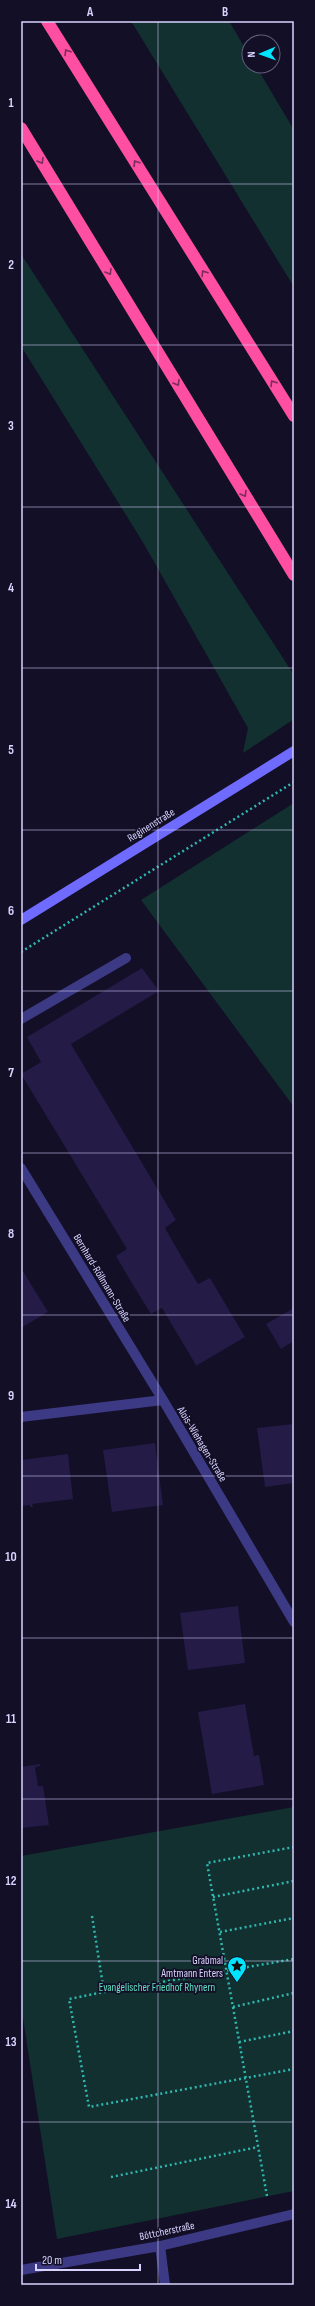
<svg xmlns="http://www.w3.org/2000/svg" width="315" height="2306" viewBox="0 0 315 2306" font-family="'Sofia Sans Condensed',sans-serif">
<rect width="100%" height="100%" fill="#130f26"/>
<!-- green -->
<path fill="#12302f" d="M131,21H229L249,55V66H256L294,130V287Z
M21,254L294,675V719L243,753L248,728L144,544L21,346Z
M294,803V1107L141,900Z
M294,1807V2191L57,2239L21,2005V1856Z"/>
<!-- building -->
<path fill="#241b47" d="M142,968L159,991L71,1044L176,1220L165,1228L181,1256L198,1284L210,1278L245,1337L194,1367L196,1365L162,1308L151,1314L133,1285L116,1256L127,1249L21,1074L41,1062L27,1037Z
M21,1268L48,1312L21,1328Z
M294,1308V1341L281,1349L266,1324Z
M294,1424V1483L265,1487L257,1428Z
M155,1443L163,1505L112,1512L103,1450Z
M68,1454L73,1499L32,1504L33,1507H30V1505L21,1506V1460Z
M238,1606L245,1663L188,1670L180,1613Z
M245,1704L254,1756L259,1755L264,1785L212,1794L198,1712Z
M40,1764V1766L35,1767L38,1786H43L49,1825L21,1828V1767Z"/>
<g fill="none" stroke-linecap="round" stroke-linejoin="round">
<!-- path -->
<path stroke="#2fb8b0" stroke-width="2.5" stroke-dasharray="2 3" stroke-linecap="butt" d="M21,952L294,782
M213,1897L294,1881
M92,1916L104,1992L69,1999L89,2107L294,2069
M220,1932L294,1918
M104,1992L294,1959
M233,2007L294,1993
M239,2042L294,2031
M111,2177L258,2147
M267,2196L207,1863L294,1847"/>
<!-- street -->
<path stroke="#3d3a85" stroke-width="10" d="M21,1019L126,958
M21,1168L163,1400
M21,1417L163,1400L294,1622
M160,2246L165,2285
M21,2270L160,2246L294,2214"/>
<!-- secondary -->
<path stroke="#6f6bff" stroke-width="10" d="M21,920L294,751"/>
<!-- highway -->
<path stroke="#ff4fa3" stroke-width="12" d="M47,21L294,416
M21,128L294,575"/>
</g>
<!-- one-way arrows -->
<defs><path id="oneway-chevron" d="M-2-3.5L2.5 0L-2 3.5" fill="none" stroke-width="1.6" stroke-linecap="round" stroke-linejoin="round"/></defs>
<g stroke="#7d2c5e">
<use href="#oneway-chevron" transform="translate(67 52) rotate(-122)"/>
<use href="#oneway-chevron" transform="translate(41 161) rotate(59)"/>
<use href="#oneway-chevron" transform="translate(136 163) rotate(-122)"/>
<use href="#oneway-chevron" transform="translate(109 272) rotate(59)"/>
<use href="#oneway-chevron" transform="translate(204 273) rotate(-122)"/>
<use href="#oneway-chevron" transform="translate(177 383) rotate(59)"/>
<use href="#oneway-chevron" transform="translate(273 383) rotate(-122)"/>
<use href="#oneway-chevron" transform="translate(244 494) rotate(59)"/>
</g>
<!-- grid -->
<path fill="none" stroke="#d9d4ff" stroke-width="1" stroke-opacity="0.55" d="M158,21V2285M21,184H294M21,345H294M21,507H294M21,668H294M21,830H294M21,991H294M21,1153H294M21,1315H294M21,1476H294M21,1638H294M21,1799H294M21,1961H294M21,2122H294"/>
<!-- icons -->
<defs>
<symbol id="sight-pin" viewBox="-11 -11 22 30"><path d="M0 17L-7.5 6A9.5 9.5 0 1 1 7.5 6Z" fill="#00e5ff" stroke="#130f26"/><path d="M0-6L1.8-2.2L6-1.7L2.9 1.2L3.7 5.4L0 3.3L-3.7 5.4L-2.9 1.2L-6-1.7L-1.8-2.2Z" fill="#111"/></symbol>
</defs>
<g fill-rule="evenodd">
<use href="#sight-pin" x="226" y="1955" width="22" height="30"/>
</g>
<g text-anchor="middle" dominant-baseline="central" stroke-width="3.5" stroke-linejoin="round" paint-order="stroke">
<!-- street labels -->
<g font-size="11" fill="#d9d4ff" stroke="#130f26">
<text transform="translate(151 825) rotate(-32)">Reginenstraße</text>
<text transform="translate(102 1278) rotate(59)">Bernhard-Röllmann-Straße</text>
<text transform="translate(202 1444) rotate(59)">Alois-Wiehagen-Straße</text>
<text transform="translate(167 2231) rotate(-12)">Böttcherstraße</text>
</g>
<!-- poi labels -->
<g font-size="11" fill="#d9d4ff" stroke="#130f26" text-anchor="end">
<text x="223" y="1960">Grabmal<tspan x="223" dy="13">Amtmann Enters</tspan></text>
</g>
<!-- park labels -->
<g font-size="11" fill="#5fe0c0" stroke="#130f26">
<text x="157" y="1987">Evangelischer Friedhof Rhynern</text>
</g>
</g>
<!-- border -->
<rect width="315" height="2306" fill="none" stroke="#130f26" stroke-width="44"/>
<!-- north arrow -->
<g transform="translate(261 54) rotate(268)"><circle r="19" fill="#130f26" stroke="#625e7d"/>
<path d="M0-3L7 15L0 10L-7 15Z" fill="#00e5ff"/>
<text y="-6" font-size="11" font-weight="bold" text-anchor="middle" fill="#d9d4ff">N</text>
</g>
<!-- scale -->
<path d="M36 2264v6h104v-6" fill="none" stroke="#d9d4ff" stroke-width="2"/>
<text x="42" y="2264" font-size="12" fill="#d9d4ff" stroke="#130f26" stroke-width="3" paint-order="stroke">20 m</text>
<rect x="22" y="22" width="271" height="2262" fill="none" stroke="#d9d4ff" stroke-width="1.5"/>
<g font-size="13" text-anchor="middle" font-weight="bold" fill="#d9d4ff">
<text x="90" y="16">A</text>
<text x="225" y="16">B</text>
<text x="11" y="107">1</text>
<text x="11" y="269">2</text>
<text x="11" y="430">3</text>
<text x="11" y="592">4</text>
<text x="11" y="754">5</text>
<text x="11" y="915">6</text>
<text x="11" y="1077">7</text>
<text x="11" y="1238">8</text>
<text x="11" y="1400">9</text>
<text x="11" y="1561">10</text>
<text x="11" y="1723">11</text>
<text x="11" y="1885">12</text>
<text x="11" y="2046">13</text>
<text x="11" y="2208">14</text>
</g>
</svg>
